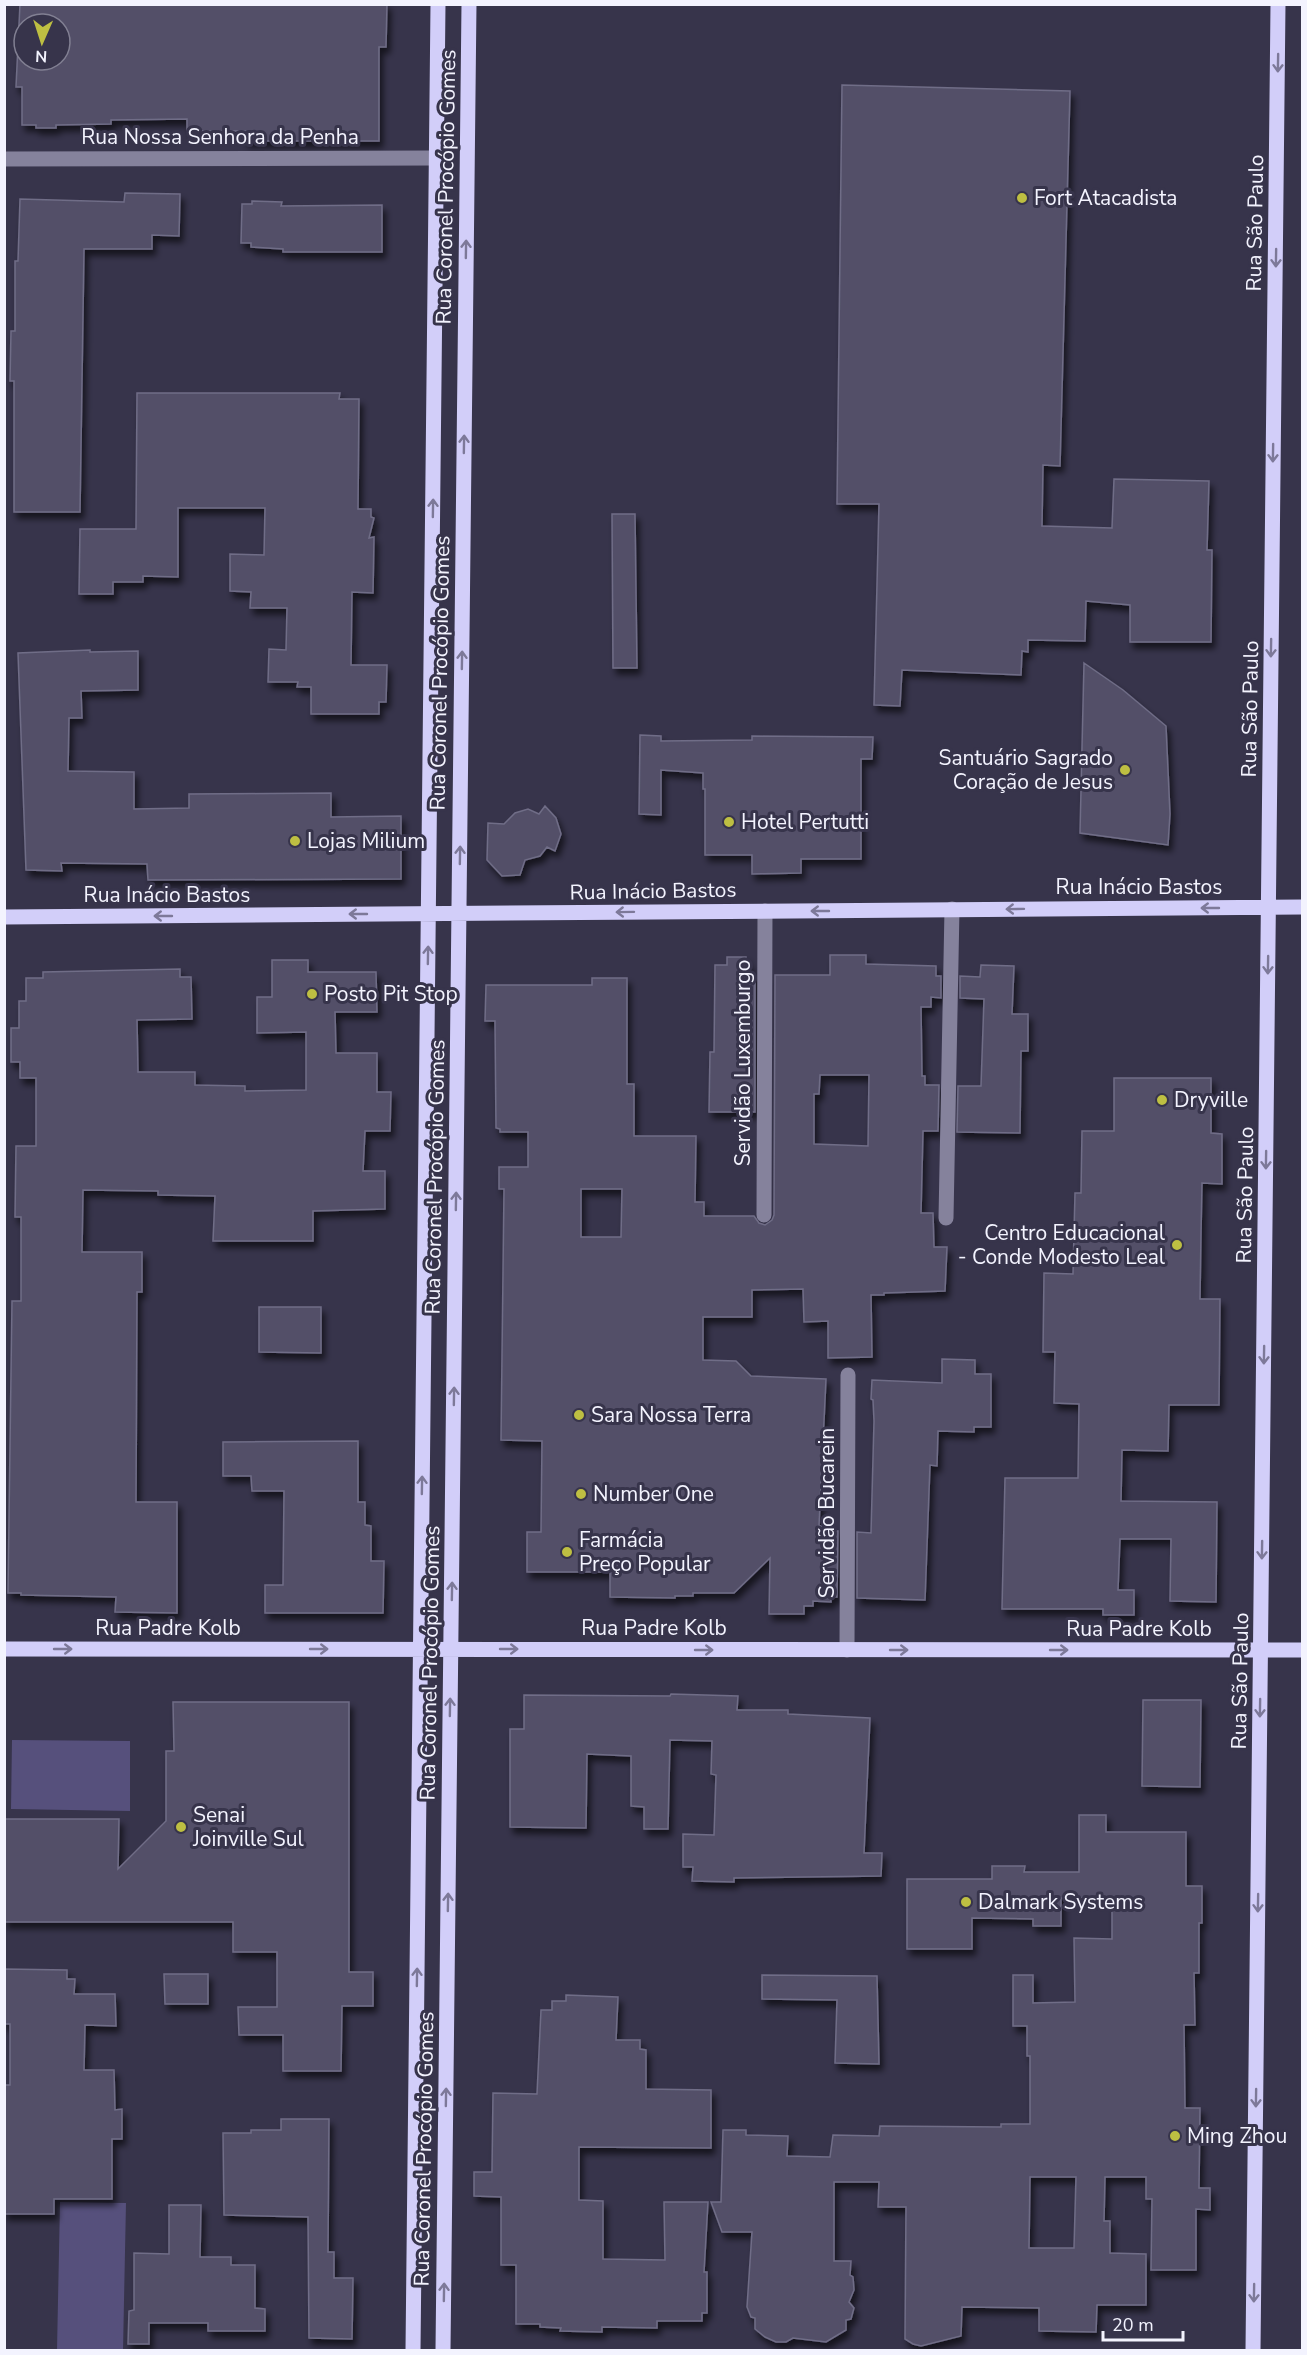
<svg xmlns="http://www.w3.org/2000/svg" width="1307" height="2355" viewBox="0 0 1307 2355" font-family="'Nunito Sans',sans-serif">
<defs>
<filter id="shadow"><feDropShadow dx="3.5" dy="6" stdDeviation="3" flood-color="#0009"/></filter>
</defs>
<rect width="100%" height="100%" fill="#37344b"/>
<!-- green -->
<path fill="#56507c" d="M12,1740L130,1741V1811L11,1809Z
M60,2202L126,2203L123,2350H57Z"/>
<!-- building -->
<path fill="#525068" stroke="#706d87" stroke-width="1.5" fill-rule="evenodd" filter="url(#shadow)" d="M20,4H387L386,47H379V141H245V131H187V119L111,120V124L56,125V128H36V125H22V87H16ZM24,24H60V60H24Z
M842,85L1070,91L1060,466L1043,465L1042,526L1112,528L1114,479L1209,481L1207,550H1212L1211,642H1130V605L1086,601L1085,641L1028,640V652L1022,651L1021,675L902,670L900,706L874,705L879,504H837Z
M125,193L180,194L179,236L152,235V249H84L80,512H14V381H10L11,331H15V261H18L20,199L124,202Z
M252,201L282,202L281,206L382,205V252H283V249L251,247V243H241L242,204H252Z
M137,393H340L339,399H359L358,509H371V517L374,518L369,538L374,537L373,593L352,592L351,665H387L386,702H379V714H311V687H297L298,682H268L269,649L286,650L287,608H250L251,592L230,591V554L264,555L265,508H178V577L143,576V582H113V594H79L80,529H136Z
M612,514H635L637,668H613Z
M90,650V652L138,651V690L81,691L82,718H69L68,771L134,772V809L189,808V794L331,793V817L401,816V879L148,880L147,864L61,863L62,871L26,870L18,653Z
M1084,663L1123,690L1166,726L1170,814L1168,845L1080,833Z
M640,735L661,736V741L752,740V736L873,737L872,759H861V859H801V873L752,874V855H705V789H703V773L661,770V815L639,814Z
M545,806L556,818L561,834L555,851L547,847L540,856L525,860L520,875L502,876L487,860L488,823L504,824L515,813L528,809L539,814Z
M830,955H866V964L936,966V976H941V998L931,997V1007H921L922,1076H925V1085H939L938,1131H923L921,1213H933L934,1247H947L945,1291L884,1293V1295H871L872,1357L828,1358V1321L804,1322L803,1289L752,1290V1317H703V1360L736,1361L751,1376L826,1379L819,1526H831V1531H838L837,1597H831V1602L813,1601V1606H804V1614H769L770,1558L734,1593H693V1596H675V1598L610,1597V1572H527V1532H541L542,1441L501,1440L504,1189H499V1167H528V1132H500V1129L496,1128L495,1021H485L486,985H592V978H627V1084H634V1136H696L695,1202H704V1216H754L759,1223L765,1225L772,1220L774,1215L775,975H830ZM820,1075H869L868,1146L814,1144V1094H819ZM581,1189H622L621,1237H581Z
M727,957H746V964H750V975H755V1112H709L710,1052H714L715,965H727Z
M272,960H308V972H376L377,1012H335L336,1053H377V1092H391L390,1131H365L363,1171H385V1209L313,1211V1241H213L215,1196L158,1195V1191L83,1190L82,1252H142V1292H137L136,1502H177V1613L115,1612L116,1597L21,1595V1593H8L12,1301H21V1217H15L16,1146H36V1078H20V1062H11V1028H19V1001H26V978H43V972L180,969V977H191L192,1019L137,1020L138,1072H195V1085L245,1086V1091L306,1090V1032L257,1033V997H272Z
M981,965L1014,966L1012,1014H1028V1051H1021L1020,1133L957,1132L958,1086H981L984,999L960,998V976L980,977Z
M1114,1078H1211V1133L1222,1134V1184L1202,1183L1201,1233L1200,1299H1220L1219,1405H1169L1168,1451L1122,1450L1121,1501L1217,1502L1216,1602L1170,1601L1171,1539H1120L1118,1590H1134V1615H1103V1609H1002L1005,1478H1078L1079,1404L1054,1403L1055,1352H1043L1044,1273L1073,1274L1075,1193H1081L1082,1131H1114Z
M259,1307H321V1353L259,1352Z
M942,1359L975,1360V1374H991V1427H974V1432L938,1431L937,1466L930,1465L925,1600L857,1598V1532L871,1533L874,1421L873,1400L871,1399L872,1380L942,1383Z
M358,1441V1502H365V1525L371,1526V1561H384L383,1613H265V1585H283L284,1491H252L251,1476H223V1442Z
M671,1694L738,1696L737,1710H788V1714L870,1718L864,1853H882L881,1876L734,1878V1882L692,1881L693,1867H683V1834L714,1835L716,1775L711,1774L712,1741L670,1740L668,1829H644V1807L631,1806V1756L587,1754L586,1828L510,1827V1729H524V1695L670,1696Z
M1143,1700H1201L1200,1787L1142,1786Z
M173,1702H349V1972H373V2006H342L341,2071H283V2035H239L238,2007H277V1952H233V1922H4V1819H119L118,1869L166,1821V1751H174Z
M1079,1815H1106V1832H1186V1886H1202V1923H1199V1973H1194L1195,2025H1184L1185,2108H1200L1199,2188H1210V2210L1196,2209V2270H1151L1152,2199H1146V2177H1105L1104,2221H1110V2253L1146,2254V2305H1097L1096,2332L1039,2331V2308L962,2307L961,2336L921,2346L913,2344L905,2339L906,2207H878L879,2182H834V2261H851L850,2275L853,2277L854,2290L849,2302L854,2308L851,2319L846,2320V2330L826,2342L793,2338L786,2342H776L765,2337L755,2329V2318L751,2317L747,2307L752,2232H722L711,2202H721L723,2130H746V2135L788,2136L787,2156L830,2157L833,2135L879,2136L880,2126L1001,2127V2124H1030V2056H1027V2026H1013V1975H1033V2003L1075,2002L1074,1938L1112,1939V1897L1061,1898V1926H1033V1919L972,1918V1949H907V1879H992V1866H1025L1024,1872H1079ZM1030,2177H1076L1074,2248H1029Z
M4,1969L67,1970V1979H75L74,1994H115L116,2026L85,2025L84,2070H114L115,2110L122,2109V2139H112V2199H54V2214H4V2085H10V2024H4Z
M164,1974H208V2004H165Z
M762,1975L877,1976L879,2064L835,2063L837,2000L762,1999Z
M566,1995L618,1997L616,2040H640V2049L646,2050V2089L711,2090V2148L579,2147V2200L603,2201V2259L665,2260L664,2202H708L704,2272H707V2313H702V2321H657V2328L602,2327V2332L560,2331L561,2328L540,2327V2324H516V2265H501V2197L474,2196V2172H492L493,2093L537,2094L541,2010H552V2001H566Z
M281,2119H329L328,2252H334V2278H353L352,2339L309,2338L308,2217L224,2215L223,2133H251V2130H281Z
M169,2205H201L200,2257H231V2265H255V2308L265,2309V2331H208V2323H149V2344H128L129,2311L134,2310V2253L169,2254Z"/>
<g fill="none" stroke-linecap="round" stroke-linejoin="round">
<!-- minor -->
<path stroke="#85829c" stroke-width="15" d="M4,159L436,158
M764,1215L765,911
M946,1218L952,909
M847,1650L848,1375"/>
<!-- major -->
<path stroke="#d2cef9" stroke-width="15" d="M4,917L1302,907
M4,1649L1302,1650
M413,2350L438,4
M443,2350L469,4
M1253,2350L1278,4"/>
</g>
<!-- one-way arrows -->
<defs><path id="oneway-shaft" d="M-6 0H5M1.5-3L5.5 0L1.5 3" fill="none" stroke-width="1.6" stroke-linecap="round" stroke-linejoin="round" transform="scale(1.5)"/></defs>
<g stroke="#7d7999">
<use href="#oneway-shaft" transform="translate(1278 63) rotate(91)"/>
<use href="#oneway-shaft" transform="translate(466 249) rotate(-89)"/>
<use href="#oneway-shaft" transform="translate(1276 258) rotate(91)"/>
<use href="#oneway-shaft" transform="translate(464 444) rotate(-89)"/>
<use href="#oneway-shaft" transform="translate(1273 453) rotate(91)"/>
<use href="#oneway-shaft" transform="translate(433 508) rotate(-89)"/>
<use href="#oneway-shaft" transform="translate(1271 648) rotate(91)"/>
<use href="#oneway-shaft" transform="translate(462 660) rotate(-89)"/>
<use href="#oneway-shaft" transform="translate(460 855) rotate(-89)"/>
<use href="#oneway-shaft" transform="translate(1210 908) rotate(180)"/>
<use href="#oneway-shaft" transform="translate(1015 909) rotate(179)"/>
<use href="#oneway-shaft" transform="translate(820 911) rotate(180)"/>
<use href="#oneway-shaft" transform="translate(625 912) rotate(179)"/>
<use href="#oneway-shaft" transform="translate(358 914) rotate(180)"/>
<use href="#oneway-shaft" transform="translate(163 916) rotate(180)"/>
<use href="#oneway-shaft" transform="translate(428 955) rotate(-89)"/>
<use href="#oneway-shaft" transform="translate(1268 965) rotate(91)"/>
<use href="#oneway-shaft" transform="translate(1266 1160) rotate(91)"/>
<use href="#oneway-shaft" transform="translate(456 1201) rotate(-89)"/>
<use href="#oneway-shaft" transform="translate(1264 1355) rotate(91)"/>
<use href="#oneway-shaft" transform="translate(454 1396) rotate(-89)"/>
<use href="#oneway-shaft" transform="translate(422 1485) rotate(-89)"/>
<use href="#oneway-shaft" transform="translate(1262 1550) rotate(91)"/>
<use href="#oneway-shaft" transform="translate(452 1591) rotate(-89)"/>
<use href="#oneway-shaft" transform="translate(63 1649)"/>
<use href="#oneway-shaft" transform="translate(319 1649)"/>
<use href="#oneway-shaft" transform="translate(509 1649)"/>
<use href="#oneway-shaft" transform="translate(704 1650)"/>
<use href="#oneway-shaft" transform="translate(899 1650)"/>
<use href="#oneway-shaft" transform="translate(1059 1650)"/>
<use href="#oneway-shaft" transform="translate(450 1707) rotate(-89)"/>
<use href="#oneway-shaft" transform="translate(1260 1708) rotate(91)"/>
<use href="#oneway-shaft" transform="translate(448 1902) rotate(-89)"/>
<use href="#oneway-shaft" transform="translate(1258 1903) rotate(91)"/>
<use href="#oneway-shaft" transform="translate(417 1977) rotate(-89)"/>
<use href="#oneway-shaft" transform="translate(446 2097) rotate(-89)"/>
<use href="#oneway-shaft" transform="translate(1256 2098) rotate(91)"/>
<use href="#oneway-shaft" transform="translate(444 2292) rotate(-89)"/>
<use href="#oneway-shaft" transform="translate(1254 2293) rotate(91)"/>
</g>
<!-- markers -->
<g fill="#bebf42" stroke="#37344b" stroke-width="2">
<circle cx="1022" cy="198" r="6"/>
<circle cx="1125" cy="770" r="6"/>
<circle cx="729" cy="822" r="6"/>
<circle cx="295" cy="841" r="6"/>
<circle cx="312" cy="994" r="6"/>
<circle cx="1162" cy="1100" r="6"/>
<circle cx="1177" cy="1245" r="6"/>
<circle cx="579" cy="1415" r="6"/>
<circle cx="581" cy="1494" r="6"/>
<circle cx="567" cy="1552" r="6"/>
<circle cx="181" cy="1827" r="6"/>
<circle cx="966" cy="1902" r="6"/>
<circle cx="1175" cy="2136" r="6"/>
</g>
<g text-anchor="middle" dominant-baseline="central" stroke-width="6" stroke-linejoin="round" paint-order="stroke">
<!-- street labels -->
<g font-size="21" fill="#f3f3fe" stroke="#37344b">
<text x="220" y="137">Rua Nossa Senhora da Penha</text>
<text transform="translate(446 187) rotate(-89)">Rua Coronel Procópio Gomes</text>
<text transform="translate(1255 223) rotate(-89)">Rua São Paulo</text>
<text transform="translate(440 673) rotate(-89)">Rua Coronel Procópio Gomes</text>
<text transform="translate(1250 709) rotate(-89)">Rua São Paulo</text>
<text x="1139" y="887">Rua Inácio Bastos</text>
<text transform="translate(653 891) rotate(-1)">Rua Inácio Bastos</text>
<text x="167" y="895">Rua Inácio Bastos</text>
<text transform="translate(743 1063) rotate(-90)">Servidão Luxemburgo</text>
<text transform="translate(435 1177) rotate(-89)">Rua Coronel Procópio Gomes</text>
<text transform="translate(1245 1195) rotate(-89)">Rua São Paulo</text>
<text transform="translate(827 1513) rotate(-90)">Servidão Bucarein</text>
<text x="168" y="1628">Rua Padre Kolb</text>
<text x="654" y="1628">Rua Padre Kolb</text>
<text x="1139" y="1629">Rua Padre Kolb</text>
<text transform="translate(430 1663) rotate(-89)">Rua Coronel Procópio Gomes</text>
<text transform="translate(1240 1681) rotate(-89)">Rua São Paulo</text>
<text transform="translate(424 2149) rotate(-89)">Rua Coronel Procópio Gomes</text>
</g>
<!-- poi labels -->
<g font-size="21" fill="#f3f3fe" stroke="#37344b" text-anchor="start">
<text x="1034" y="198">Fort Atacadista</text>
<text x="1113" y="758" text-anchor="end">Santuário Sagrado<tspan x="1113" dy="24">Coração de Jesus</tspan></text>
<text x="741" y="822">Hotel Pertutti</text>
<text x="307" y="841">Lojas Milium</text>
<text x="324" y="994">Posto Pit Stop</text>
<text x="1174" y="1100">Dryville</text>
<text x="1165" y="1233" text-anchor="end">Centro Educacional<tspan x="1165" dy="24">- Conde Modesto Leal</tspan></text>
<text x="591" y="1415">Sara Nossa Terra</text>
<text x="593" y="1494">Number One</text>
<text x="579" y="1540">Farmácia<tspan x="579" dy="24">Preço Popular</tspan></text>
<text x="193" y="1815">Senai<tspan x="193" dy="24">Joinville Sul</tspan></text>
<text x="978" y="1902">Dalmark Systems</text>
<text x="1187" y="2136">Ming Zhou</text>
</g>
</g>
<!-- border -->
<rect width="1307" height="2355" fill="none" stroke="#f3f3fe" stroke-width="12"/>
<!-- north arrow -->
<g transform="translate(42 42) rotate(183)"><circle r="28" fill="#37344b" stroke="#828093" stroke-width="1.5"/>
<path d="M0-4.5L10 22L0 15L-10 22Z" fill="#bebf42"/>
<text y="-9" font-size="16" font-weight="bold" text-anchor="middle" fill="#f3f3fe">N</text>
</g>
<!-- scale -->
<path d="M1103 2331v9h80v-9" fill="none" stroke="#f3f3fe" stroke-width="3"/>
<text x="1112" y="2331" font-size="18" fill="#f3f3fe" stroke="#37344b" stroke-width="4.5" paint-order="stroke">20 m</text>
</svg>
